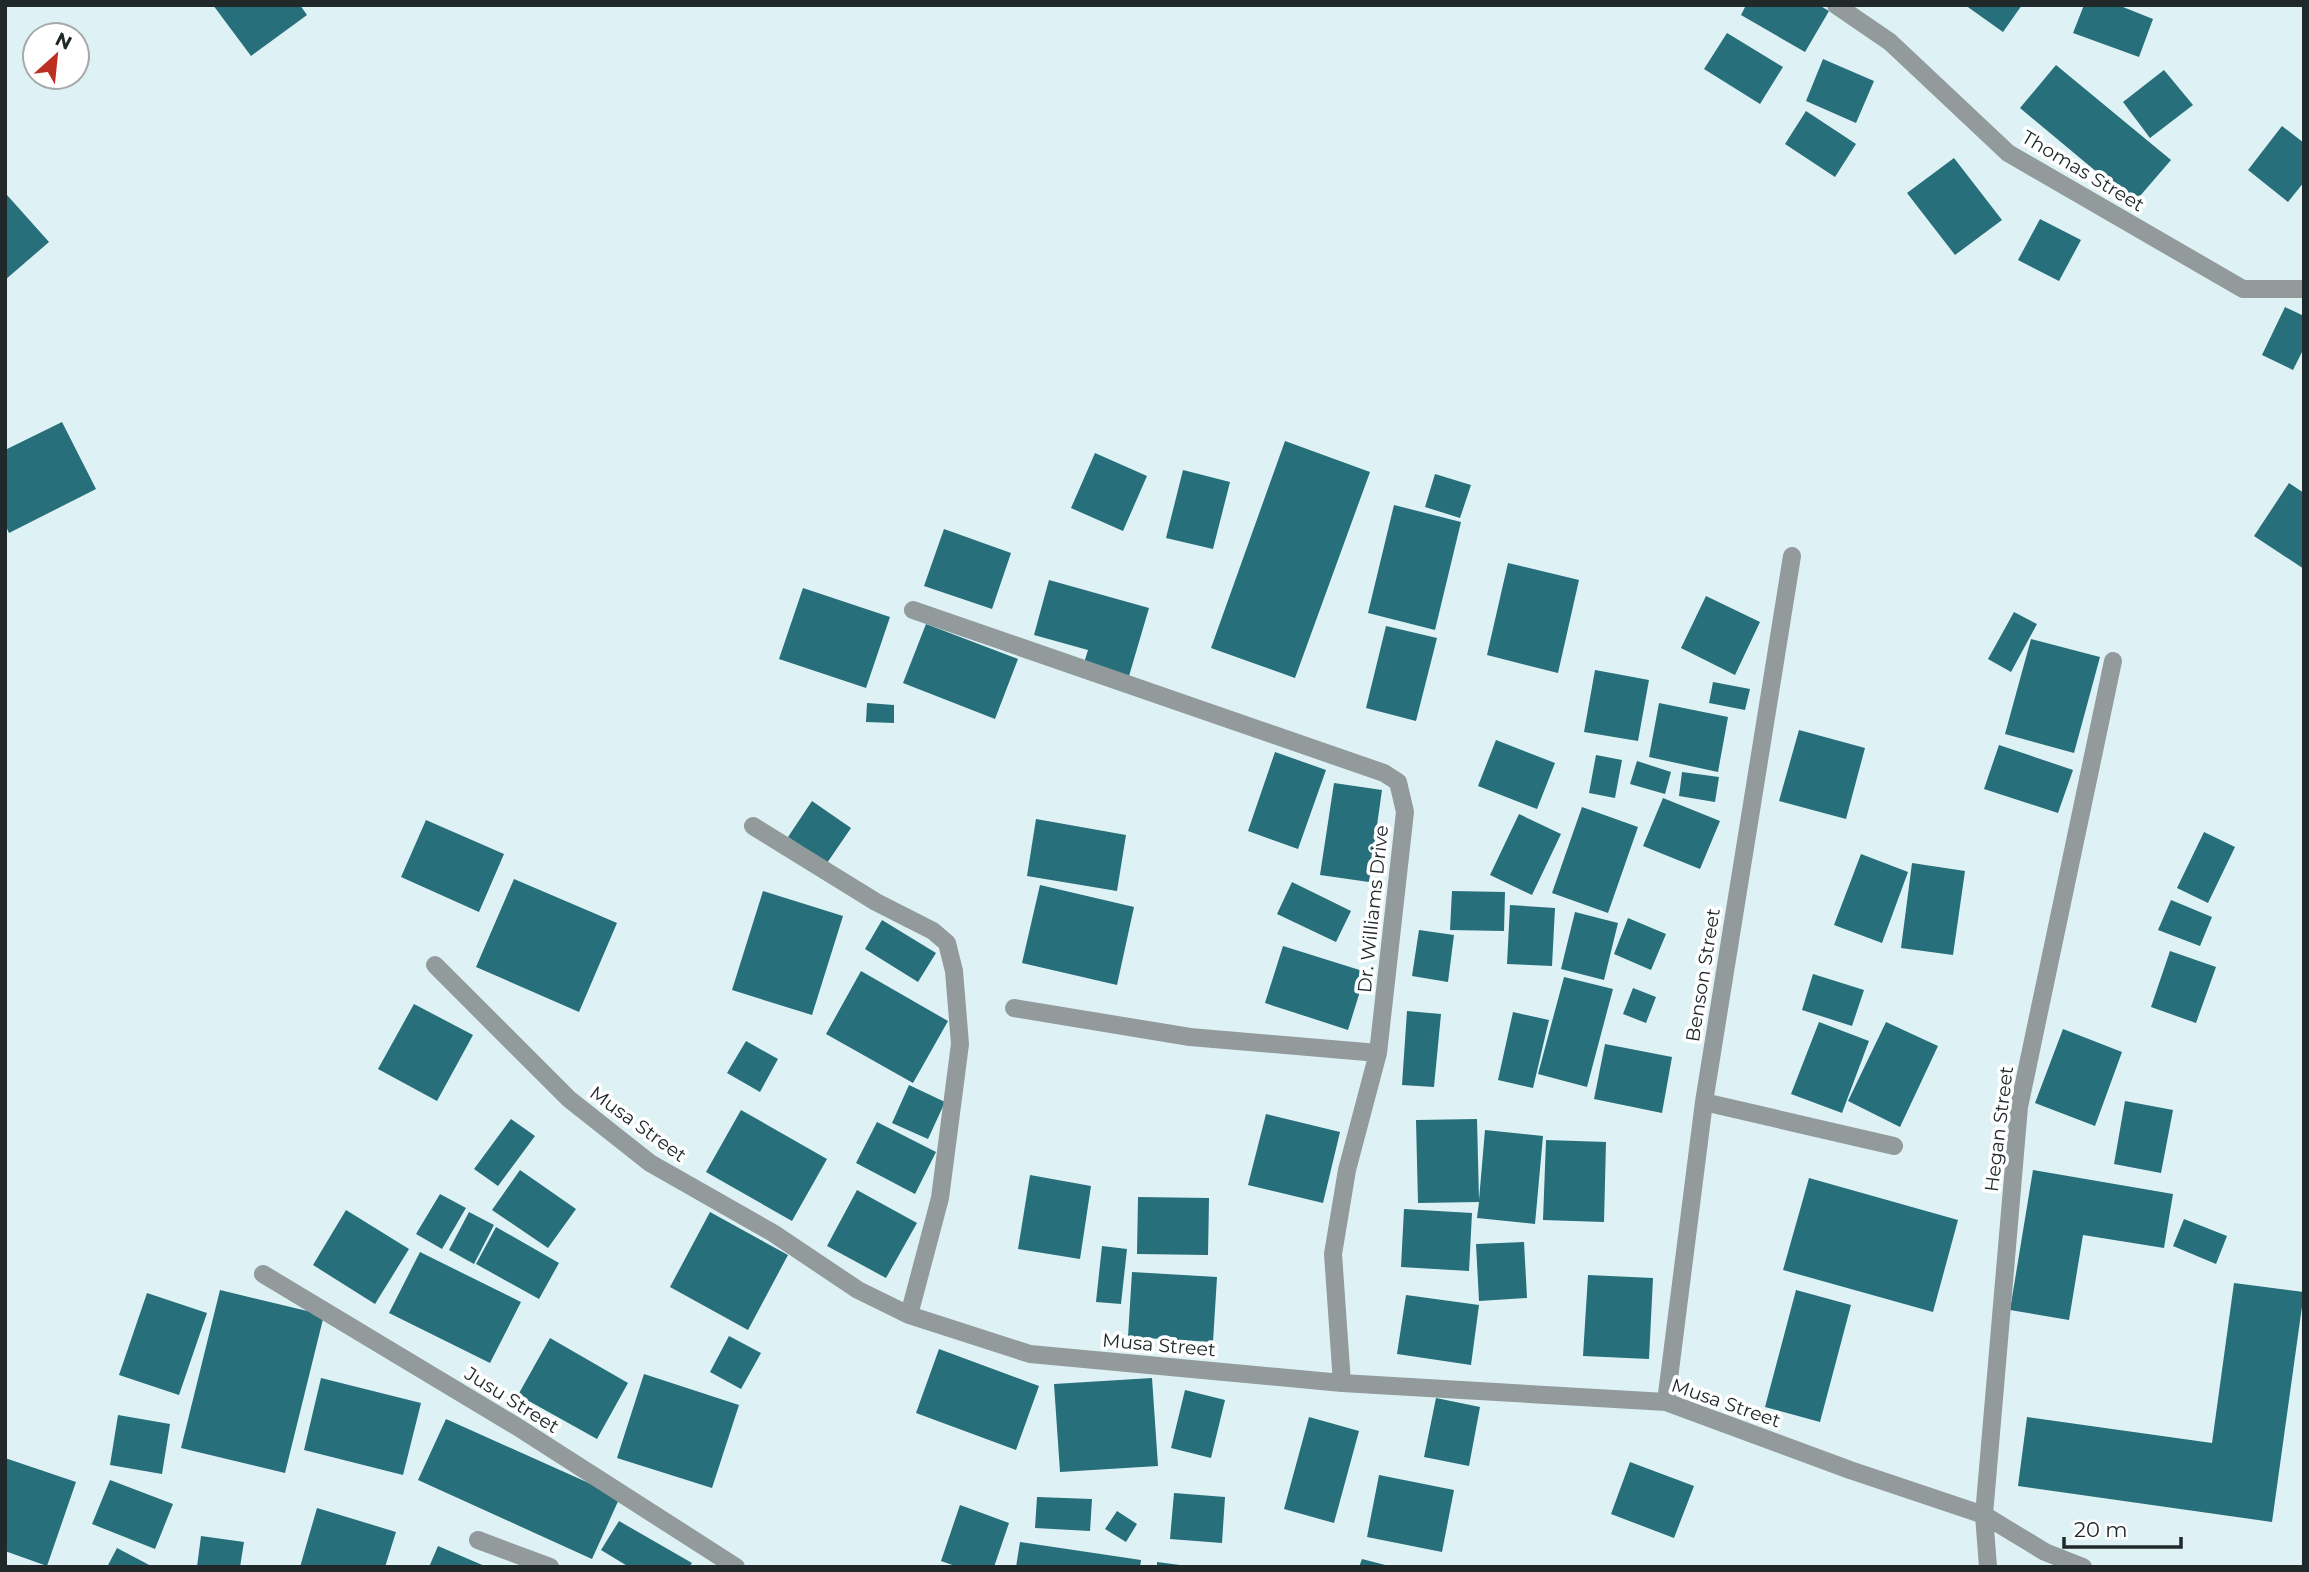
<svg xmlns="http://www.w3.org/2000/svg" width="2309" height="1572" viewBox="0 0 2309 1572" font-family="Montserrat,sans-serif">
<rect width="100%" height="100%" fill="#def2f5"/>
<!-- building -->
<path fill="#276f7a" d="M213,5H300L307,15L251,56Z
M1746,5H1819L1829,11L1805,52L1741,15Z
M1965,5H2022L2003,32Z
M2084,5H2118L2153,19L2139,57L2073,33Z
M1727,33L1783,67L1760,104L1704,69Z
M1823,59L1874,81L1856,123L1806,101Z
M2056,65L2171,160L2134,203L2020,108Z
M2164,70L2193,105L2150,138L2123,102Z
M1806,111L1856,144L1835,177L1785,144Z
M2282,126L2304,143V182L2288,202L2248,170Z
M1954,158L2002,220L1955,255L1907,193Z
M7,195L49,242L5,280V197Z
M2040,219L2081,240L2059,281L2018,260Z
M2285,307L2304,316V348L2293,370L2262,355Z
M62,422L96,489L9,533L5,524V450Z
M1285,441L1370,472L1295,678L1211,648Z
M1095,453L1147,476L1123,531L1071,508Z
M1183,470L1230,482L1213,549L1166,538Z
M1435,474L1471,485L1460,518L1425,507Z
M2289,483L2304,493V569L2254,536Z
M1394,505L1461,522L1435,630L1368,613Z
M944,529L1011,553L992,609L924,586Z
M1508,563L1579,580L1558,673L1487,655Z
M1049,580L1149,608L1129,676L1084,663L1088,650L1034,635Z
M803,588L890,617L866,688L779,659Z
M1706,596L1760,622L1735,675L1681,648Z
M2014,612L2037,624L2011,672L1988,659Z
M926,624L1018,659L995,719L903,683Z
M1386,626L1437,638L1416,721L1366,708Z
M2031,639L2100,657L2074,753L2005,734Z
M1595,670L1649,680L1638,741L1584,732Z
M1713,682L1750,689L1745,710L1709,703Z
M867,703L894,705V723L866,722Z
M1659,703L1728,717L1718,772L1649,757Z
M1799,730L1865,748L1846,819L1779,801Z
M1496,740L1555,763L1537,809L1478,786Z
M1999,745L2073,770L2058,813L1984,789Z
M1275,752L1326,770L1298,849L1248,831Z
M1596,755L1622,760L1615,798L1589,793Z
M1637,761L1671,772L1665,794L1630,784Z
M1682,772L1719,777L1715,802L1679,796Z
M1334,783L1382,790L1369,882L1320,875Z
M1663,798L1720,821L1700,869L1643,846Z
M812,801L851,828L827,863L788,837Z
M1582,807L1638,827L1608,913L1552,893Z
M1519,814L1561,834L1532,895L1490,875Z
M1036,819L1126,835L1117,891L1027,876Z
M426,820L504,854L479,912L401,877Z
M2204,832L2235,847L2208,903L2177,888Z
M1861,854L1908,872L1882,943L1834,925Z
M1912,863L1965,871L1953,955L1901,948Z
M514,879L617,923L579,1012L476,967Z
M1292,882L1351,911L1336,942L1277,914Z
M1040,885L1134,907L1117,985L1022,963Z
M763,891L843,916L812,1015L732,990Z
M1452,891L1505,892L1504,931L1450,930Z
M2171,900L2212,917L2200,946L2158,930Z
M1510,905L1555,908L1552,966L1507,964Z
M1575,912L1618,923L1604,980L1561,969Z
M1628,918L1666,934L1651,970L1614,954Z
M882,920L936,953L918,982L865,949Z
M1419,930L1454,935L1448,982L1412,976Z
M1283,946L1366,972L1348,1030L1265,1003Z
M2170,951L2216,967L2196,1023L2151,1007Z
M861,971L948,1021L913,1083L826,1034Z
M1813,974L1864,990L1852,1026L1802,1010Z
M1564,977L1613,989L1587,1087L1538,1074Z
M1633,988L1656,997L1646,1023L1623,1014Z
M414,1004L473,1035L437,1101L378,1069Z
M1407,1011L1441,1014L1434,1087L1402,1085Z
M1513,1012L1549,1020L1533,1088L1498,1080Z
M1819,1022L1869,1041L1842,1113L1791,1094Z
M1886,1022L1938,1046L1900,1127L1848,1101Z
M2063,1029L2122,1052L2095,1126L2035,1103Z
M746,1041L778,1059L760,1092L727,1073Z
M1605,1044L1672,1057L1662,1113L1594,1099Z
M909,1085L945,1102L928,1139L892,1123Z
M2125,1101L2173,1110L2161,1173L2114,1164Z
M741,1110L827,1159L792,1221L706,1172Z
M1266,1114L1340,1132L1323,1203L1248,1185Z
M511,1119L535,1136L498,1186L474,1169Z
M1477,1119L1479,1200L1485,1130L1543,1136L1535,1224L1477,1218L1479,1202L1418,1203L1416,1120Z
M877,1122L936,1152L915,1194L856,1163Z
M1546,1140L1606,1142L1604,1222L1543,1220Z
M520,1170L576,1209L548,1248L492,1210Z
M2033,1170L2173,1194L2164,1248L2083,1235L2069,1320L2010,1310Z
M1030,1175L1091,1186L1080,1259L1018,1249Z
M1809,1178L1958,1220L1933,1312L1783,1270Z
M857,1190L917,1223L886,1278L827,1246Z
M440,1194L466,1208L442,1249L416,1234Z
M1138,1197L1209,1198L1208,1255L1137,1254Z
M1404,1209L1472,1213L1469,1271L1401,1267Z
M346,1210L409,1249L375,1304L313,1265Z
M469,1212L494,1225L474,1264L449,1250Z
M710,1212L788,1255L748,1330L670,1287Z
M2184,1219L2227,1236L2216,1264L2173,1246Z
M496,1227L559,1263L539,1299L476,1264Z
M1524,1242L1527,1298L1479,1301L1476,1244Z
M1102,1246L1127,1249L1121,1304L1096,1302Z
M420,1252L521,1302L490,1363L389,1313Z
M1132,1272L1217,1277L1213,1342L1128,1337Z
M1588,1275L1653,1278L1649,1359L1583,1356Z
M2234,1283L2304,1292L2272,1522L2018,1486L2027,1417L2212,1443Z
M220,1290L324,1315L285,1473L181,1448Z
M1796,1290L1851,1305L1820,1422L1765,1407Z
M147,1293L207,1313L179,1395L119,1375Z
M1406,1295L1479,1305L1471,1365L1397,1354Z
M729,1336L761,1353L741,1389L710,1372Z
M550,1338L628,1383L597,1439L518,1395Z
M939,1349L1039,1386L1016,1450L916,1413Z
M644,1374L739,1405L712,1488L617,1458Z
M321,1378L421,1403L403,1475L304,1450Z
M1152,1378L1158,1466L1060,1472L1054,1384Z
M1185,1390L1225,1400L1211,1458L1171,1448Z
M1436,1398L1480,1407L1469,1466L1424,1457Z
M118,1415L170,1424L162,1474L110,1465Z
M1309,1417L1359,1431L1334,1523L1284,1509Z
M446,1419L620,1497L592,1559L418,1480Z
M5,1458L76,1482L47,1566L5,1551Z
M1630,1462L1694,1486L1674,1538L1611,1514Z
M1379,1475L1454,1490L1442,1552L1367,1537Z
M110,1480L173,1504L155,1549L92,1524Z
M1174,1493L1225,1497L1222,1543L1170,1539Z
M1037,1497L1092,1499L1090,1531L1035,1528Z
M960,1505L1009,1523L994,1567H958L941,1561Z
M317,1508L396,1532L385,1567H300Z
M1117,1511L1137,1524L1126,1542L1105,1529Z
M619,1521L692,1563L689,1567H629L601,1550Z
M201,1536L244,1542L240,1567H197Z
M1020,1542L1141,1560L1140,1567H1016Z
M438,1546L487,1567H429Z
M117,1548L153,1567H107Z
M1362,1559L1389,1566V1567H1359Z
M1157,1562L1180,1565V1567H1157Z"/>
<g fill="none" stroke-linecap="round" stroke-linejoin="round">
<!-- lane -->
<path stroke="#929a9b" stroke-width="18" d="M478,1540L550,1567"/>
<!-- street -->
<path stroke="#929a9b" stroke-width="18" d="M1836,5L1890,42L2008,153L2243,289H2304
M913,610L1384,773L1398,782L1405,812L1378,1053L1347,1170L1333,1254L1342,1383
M753,826L876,902L933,931L947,943L954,971L960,1044L940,1198L909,1315
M435,965L569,1099L650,1163L773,1233L858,1290L909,1315L1030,1354L1342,1383L1666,1402L1850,1470L1984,1515L2045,1552L2083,1567
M1014,1008L1190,1037L1378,1053
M1704,1102L1894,1146
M263,1274L516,1426L736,1567
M1666,1402L1704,1102L1792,556
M1988,1567L1984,1515L2019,1107L2113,661"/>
</g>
<g text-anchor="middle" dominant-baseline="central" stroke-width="7" stroke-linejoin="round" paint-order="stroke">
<!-- street labels -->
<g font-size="19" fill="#21282a" stroke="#fff">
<text transform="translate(2083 171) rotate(31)">Thomas Street</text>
<text transform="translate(1373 909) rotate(-84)">Dr. Williams Drive</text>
<text transform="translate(1703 975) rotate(-81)">Benson Street</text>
<text transform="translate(638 1124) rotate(36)">Musa Street</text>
<text transform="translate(1999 1129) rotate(-83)">Hegan Street</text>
<text transform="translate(1159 1345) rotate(5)">Musa Street</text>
<text transform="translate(512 1400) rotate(32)">Jusu Street</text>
<text transform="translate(1726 1403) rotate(19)">Musa Street</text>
</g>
</g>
<!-- border -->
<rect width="2309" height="1572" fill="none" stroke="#21282a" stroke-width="14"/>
<!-- north arrow -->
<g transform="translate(56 56) rotate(27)"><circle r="33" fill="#ffffff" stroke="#a6a9aa" stroke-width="2"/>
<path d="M0-5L12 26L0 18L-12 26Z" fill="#bc2f21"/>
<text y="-10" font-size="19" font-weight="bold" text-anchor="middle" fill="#21282a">N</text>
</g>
<!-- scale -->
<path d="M2064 1537v10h117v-10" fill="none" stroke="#21282a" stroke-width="3.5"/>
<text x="2074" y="1537" font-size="21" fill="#21282a" stroke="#ffffff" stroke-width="5" paint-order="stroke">20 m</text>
</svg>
